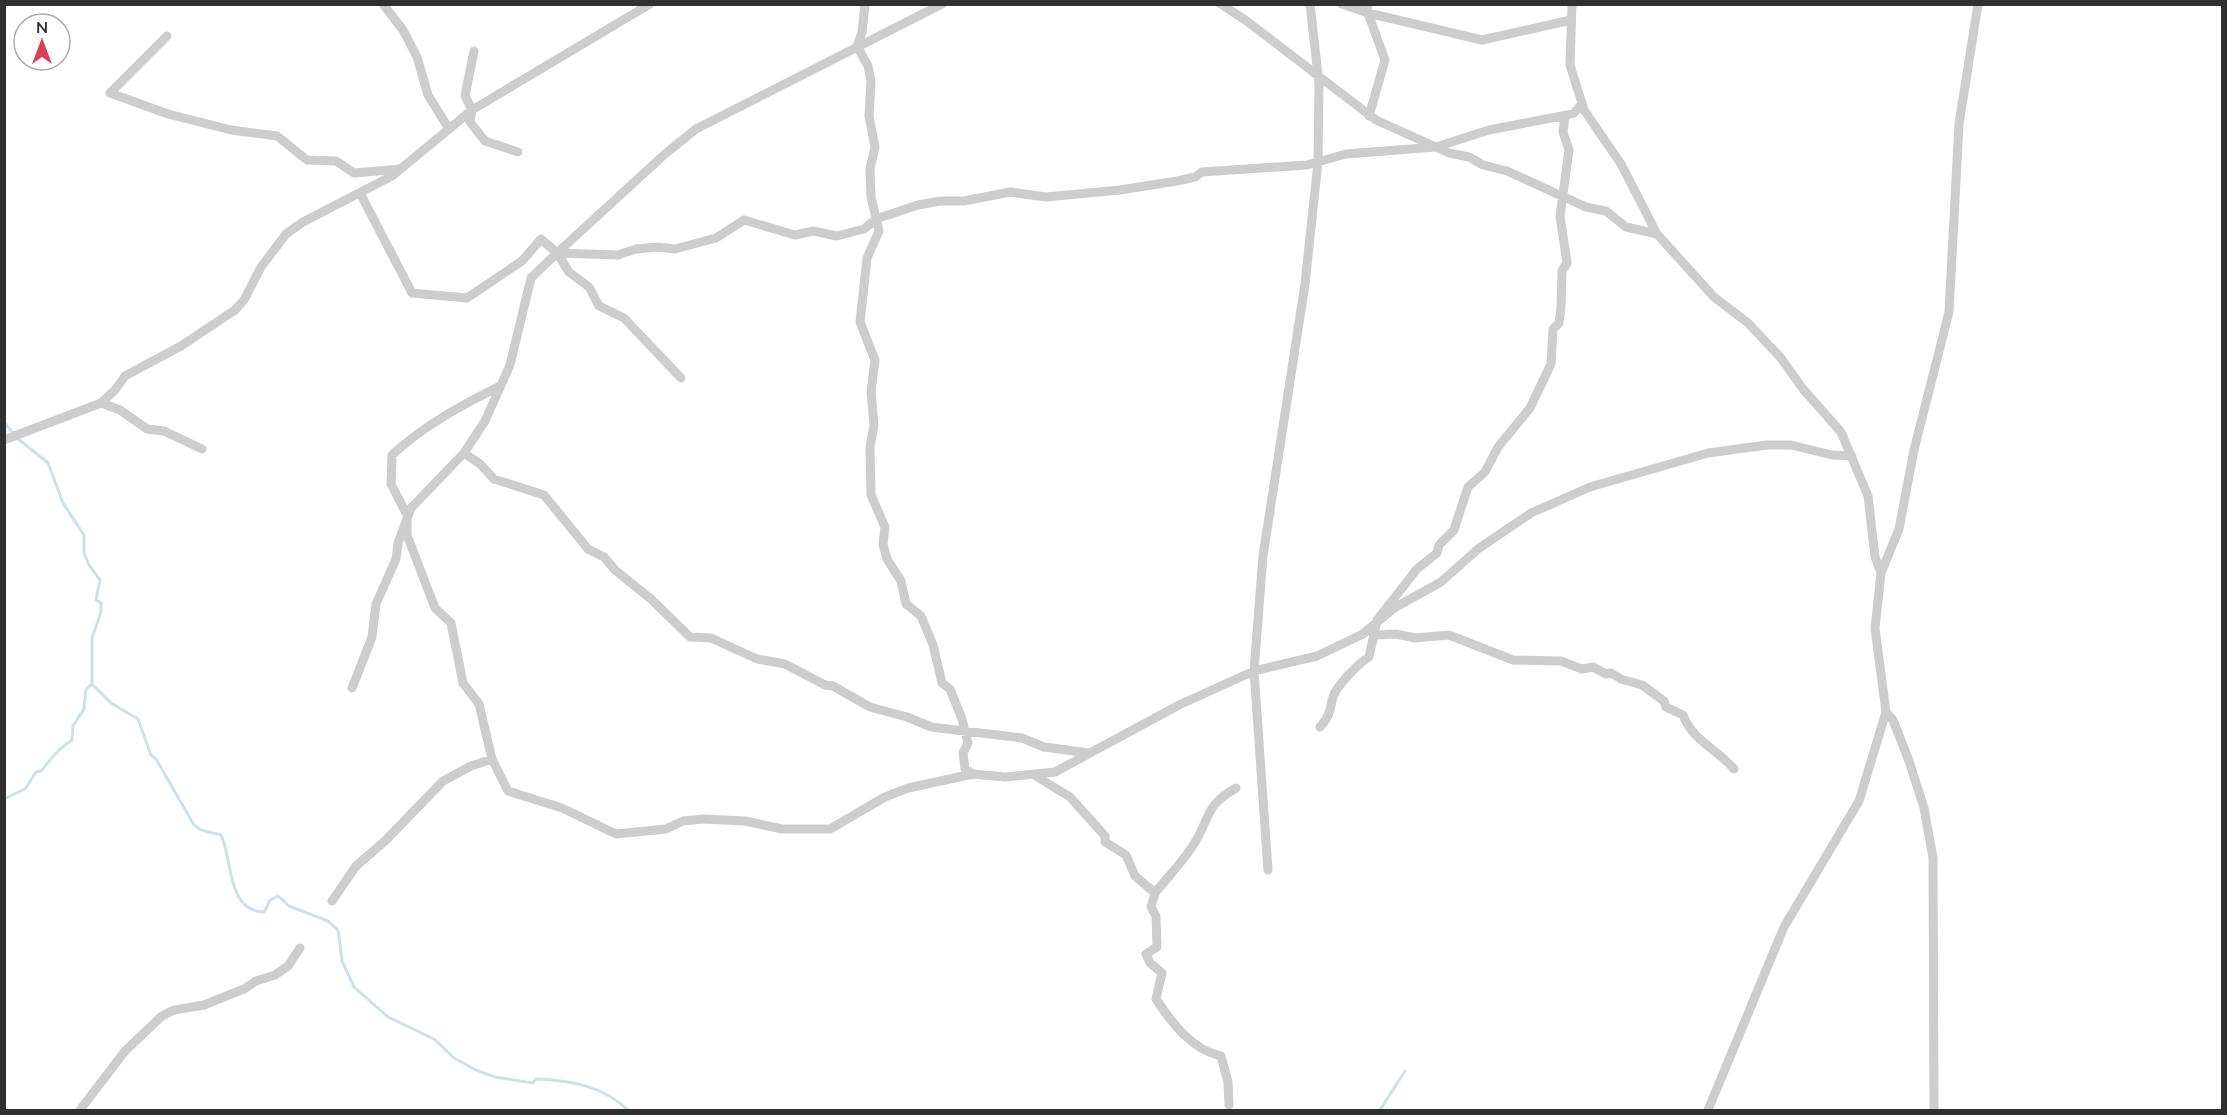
<svg xmlns="http://www.w3.org/2000/svg" width="2227" height="1115" viewBox="0 0 2227 1115" font-family="Mulish,sans-serif">
<rect width="100%" height="100%" fill="#fff"/>
<g fill="none" stroke-linecap="round" stroke-linejoin="round">
<!-- stream -->
<path stroke="#cce2ea" stroke-width="3" d="M4,422L13,433
M17,438L48,463L63,503L84,535V553L89,565L100,580L96,600L101,603V612L92,638V684
M92,684L111,703L138,719L151,755L156,759L194,825L201,830L221,835C232,855 226,912 264,912L270,900L278,896L289,906L328,921L338,930L342,961L354,987L388,1017L434,1039L454,1058L476,1070L495,1077L533,1083L536,1079C570,1080 603,1086 628,1110
M4,799L25,789L36,772L41,771C51,759 59,748 72,740L73,726L84,709L86,689L92,684
M1380,1110L1405,1071"/>
<!-- minor -->
<path stroke="#cdcdcd" stroke-width="9" d="M383,4L403,30L417,57L428,95L449,129
M865,4L862,32L857,46L868,66L871,81L869,116L875,147L870,169L871,197L879,231L867,258L860,322L875,360L871,392L874,425L870,447L871,495L885,527L883,544L887,559L901,581L906,604L921,616L933,645L942,683L950,689L962,719L968,743L963,753L965,769L973,774
M942,4L696,129L665,154L557,253L618,255L636,249L658,247L675,249L716,238L744,220L795,235L813,231L837,236L864,229L876,219L918,205L940,201H964L1010,192L1046,197L1120,190L1177,181L1195,177L1202,172L1307,165L1346,154L1436,147L1489,130L1567,115L1574,113L1582,104
M1221,4L1248,22L1376,120L1449,153L1469,157L1483,165L1507,171L1586,207L1606,211L1626,227L1657,234
M1342,4L1368,13L1482,40L1571,20
M1367,4L1368,13L1385,60L1369,116
M1572,4L1570,65L1584,110L1621,164L1657,234L1714,297L1748,323L1781,358L1803,389L1841,432L1868,496L1875,557L1881,573
M167,36L110,93L168,114L231,130L277,136L307,160L336,161L354,173L401,169
M474,51L465,96L472,110L470,122L485,141L518,152
M557,253L569,272L589,287L599,306L624,318L681,378
M500,386C462,405 423,426 392,455L391,484L407,515V535L435,608L451,623L463,683L479,704L492,759L508,791L562,808L616,834L666,829L683,821L703,819L745,821L782,829H830L885,797L908,788L973,774L1005,777L1055,772L1179,705L1254,671L1317,656L1363,634L1394,608L1441,582L1478,549L1531,513L1590,487L1708,453L1767,445H1791L1832,455L1852,456
M101,403L120,410L147,429L164,431L202,449
M4,440L101,403L115,390L125,376L181,346L235,310L244,300L261,267L286,234L303,222L392,176L472,110L650,4
M464,453L480,464L494,479L544,495L588,549L604,557L615,570L651,599L690,637L711,638L757,659L785,664L825,685L833,686L870,707L907,717L931,727L1022,738L1044,747L1089,753
M1375,635L1396,634L1415,638L1449,635L1513,660L1561,661L1582,669L1593,667L1606,674L1611,673L1621,679L1642,685L1664,701L1666,707L1683,715C1692,740 1718,750 1734,769
M352,688L372,637L376,604L396,559L398,543L411,508L464,453L485,421L510,365L531,278L557,253L541,239L522,261L467,298L412,293L360,193
M1886,712L1893,720L1909,761L1924,808L1933,858L1934,1110
M1320,727C1331,714 1329,712 1333,697C1336,686 1359,663 1369,657L1377,620L1417,569L1437,553L1439,545L1454,530L1468,487L1485,472L1498,447L1530,408L1551,364L1553,329L1559,323L1561,307L1562,271L1567,263L1560,216L1569,150L1563,132L1565,116
M1034,775L1070,797L1105,836V842L1126,855L1135,876L1155,893L1151,907L1156,916L1157,947L1146,954L1150,963L1162,973L1156,999C1171,1022 1192,1050 1221,1056L1228,1082L1229,1105
M1268,870L1254,671L1263,556L1305,284L1318,162L1319,84L1310,4
M1155,893C1169,875 1187,858 1198,837C1211,813 1207,805 1236,788
M332,901L356,866L385,841L443,781L471,766L492,759
M80,1110L125,1051L162,1016L174,1010L204,1005L244,989L256,981L275,975L288,966L300,948
M1708,1110L1784,927L1859,801L1886,712L1875,628L1881,573L1899,529L1914,450L1949,312L1959,124L1978,4"/>
</g>
<!-- border -->
<rect width="2227" height="1115" fill="none" stroke="#303030" stroke-width="12"/>
<!-- north arrow -->
<g transform="translate(42 42)"><circle r="28" fill="#ffffff" stroke="#acacac" stroke-width="1.5"/>
<path d="M0-4.5L10 22L0 15L-10 22Z" fill="#db3d5a"/>
<text y="-9" font-size="16" font-weight="bold" text-anchor="middle" fill="#303030">N</text>
</g>
</svg>
